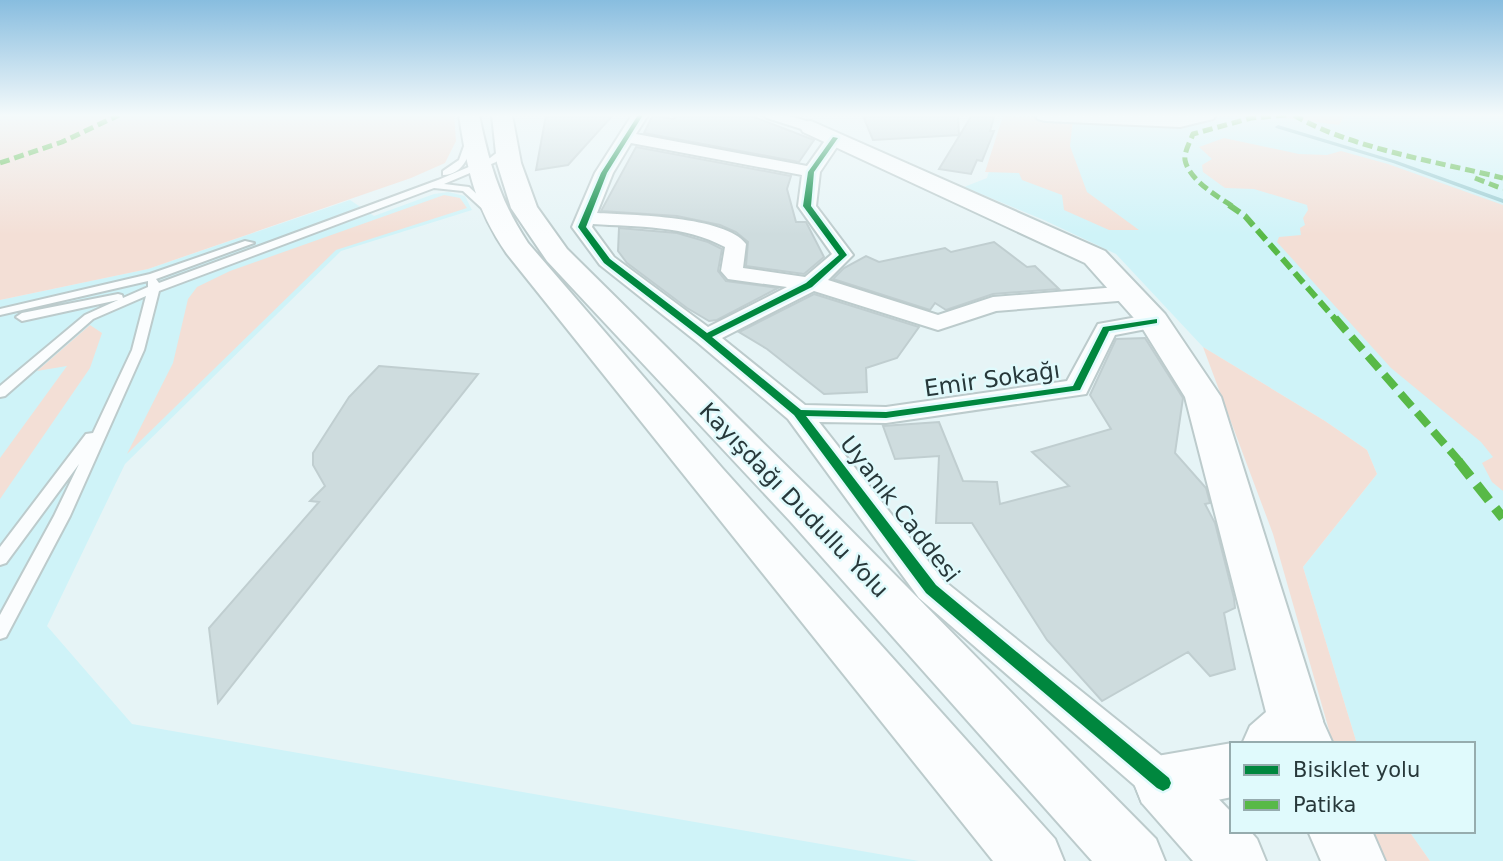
<svg xmlns="http://www.w3.org/2000/svg" width="1503" height="861" viewBox="0 0 1503 861" font-family="'DejaVu Sans',sans-serif">
<rect width="100%" height="100%" fill="#e6f4f6"/>
<!-- built -->
<path fill="#cff3f8" d="M1234,115H1503V861H1430L1409,831H1473V744H1357L1303,567L1377,474L1367,450L1325,421L1203,347L1116,254L1044,220L964,187L987,178L1006,116L1071,121L1188,123Z
M448,192L465,196L472,210L341,251L125,464L47,626L132,724L919,861H0V300L148,269L350,200L374,216L434,194Z"/>
<!-- green -->
<path fill="#f3dfd6" d="M0,115H454L456,141L445,163L411,178L148,269L0,300Z
M1263,115H1345L1339,125Z
M1003,116L1073,119L1070,146L1087,192L1139,230H1109L1064,210L1062,195L1022,180L1019,173L985,172Z
M1224,138L1299,154L1327,155L1341,151L1388,164L1503,205V491L1492,482L1482,463L1493,457L1481,442L1391,368L1277,242L1279,237L1301,235L1300,228L1305,225L1303,218L1308,210L1307,205L1254,189L1225,188L1203,172L1202,165L1212,159L1199,147Z
M444,195L460,198L467,208L336,250L127,454L173,363L188,299L197,287L230,271Z
M90,325L102,333L90,368L0,499V458L67,366L37,371Z
M1203,347L1325,421L1367,450L1377,474L1303,567L1357,744H1333L1273,534Z
M1368,831H1409L1430,861H1387Z"/>
<g fill="none" stroke-linecap="round" stroke-linejoin="round">
<!-- stream -->
<path fill="#98cbd1" fill-rule="evenodd" d="M1278,125L1397,161L1503,199V203L1393,163L1276,128L1275,127Z"/>
</g>
<!-- building -->
<path fill="#cedcde" stroke="#c0ced0" stroke-width="2" d="M546,115H613L568,165L536,170Z
M653,115L673,119L678,115H749L814,140L799,162L644,133Z
M888,115H958L959,135L873,140L863,116Z
M972,115L994,117L990,131H994L982,161L977,160L971,174L939,169Z
M636,147L791,176L787,189L796,222H806L824,257L804,274L746,266L748,242L736,232L720,225L677,216L601,211Z
M619,228L677,233L708,242L722,249L718,271L726,281L778,288L717,320L709,321L687,308L627,263L618,251Z
M994,242L1027,267L1035,266L1059,289L993,294L946,310L935,303L930,310L833,279L844,268L866,256L879,262L945,248L951,252Z
M814,294L919,327L897,358L866,368L867,392L824,394L767,349L739,332Z
M1145,338L1183,398L1175,453L1206,488L1210,503L1205,504L1215,523L1234,598L1235,608L1224,613L1235,669L1210,676L1188,652L1102,701L1047,640L972,523H936L939,456L895,459L883,426L939,422L963,481L997,482L1000,504L1069,486L1032,452L1111,429L1090,395L1116,339Z
M379,366L478,374L218,703L209,628L319,502L310,501L325,486L313,465V453L349,397Z"/>
<g fill="none" stroke-linecap="round" stroke-linejoin="round">
<defs>
<path id="lane" d="M468,135L475,137C470,153 464,175 443,175V171L459,160Z
M504,147L511,149L496,162L444,184L469,187L494,210V214H488L463,191L434,188L159,291L144,350L70,516L6,637L0,639V615L54,516L79,464L6,563L0,565V547L86,434L93,433L132,350L146,296L93,319L5,396L0,397V386L85,315L118,300L22,321L16,317L22,313L118,294L122,295L123,298L148,287V281L0,315V309L150,274L245,241L254,243L156,279L159,283L438,180L490,158Z"/>
<path id="street" d="M632,115H648L636,134L807,166L829,135H841L843,138L820,172L816,206L853,255L828,280L938,315L993,297L1130,286L1138,288L1141,293L1138,298L1130,300L996,311L938,330L814,291L722,338L805,405L886,407L1067,381L1098,324L1154,314L1162,316L1166,321L1162,326L1115,335L1086,394L886,423L819,422L943,580L1178,769L1184,783L1178,797L1163,803L1148,797L919,598L788,419L697,342L600,265L572,227L595,173ZM631,143L802,175L798,206L832,254L805,277L743,268L746,244C726,216 631,215 597,213L613,173ZM593,224C638,227 684,225 725,247L721,271L728,279L787,287L708,327L614,257L592,227Z
M764,115H786L816,124L819,127L811,132L767,118Z"/>
<path id="secondary" d="M1035,115H1216L1213,119L1180,127L1045,121L1038,119Z
M811,121L1105,251L1165,314L1221,397L1323,721L1315,738L1310,744H1242L1250,726L1266,712L1185,397L1141,326L1085,263L803,132L800,127L803,122Z
M1232,743L1234,744H1232V797L1163,811L1142,803L1134,783L1142,763L1163,755Z"/>
<path id="primary" d="M459,115H479C489,163 500,201 528,243L723,469L1055,839L1064,861H993L507,254C475,208 467,169 459,115Z
M492,115H512L521,163L537,207L567,249L820,499L1156,839L1165,861H1092L790,521L547,261L511,208L497,163Z
M1296,696L1315,704L1333,744H1277L1269,721L1277,704Z
M1163,755L1184,763L1232,813V831H1250L1257,839L1266,861H1193L1142,803L1134,783L1142,763Z
M1308,831H1372L1385,861H1321Z"/>
</defs>
<!-- lane casing -->
<use href="#lane" stroke="#bccbcc" stroke-width="4"/>
<!-- street casing -->
<use href="#street" stroke="#bccbcc" stroke-width="4"/>
<!-- secondary casing -->
<use href="#secondary" stroke="#bccbcc" stroke-width="4"/>
<!-- primary casing -->
<use href="#primary" stroke="#bccbcc" stroke-width="4"/>
<!-- lane -->
<use href="#lane" fill="#fbfdfe" fill-rule="evenodd"/>
<!-- street -->
<use href="#street" fill="#fbfdfe" fill-rule="evenodd"/>
<!-- secondary -->
<use href="#secondary" fill="#fbfdfe" fill-rule="evenodd"/>
<!-- primary -->
<use href="#primary" fill="#fbfdfe" fill-rule="evenodd"/>
<!-- quiet-far3 -->
<path stroke="#58b947" stroke-width="5" stroke-dasharray="10 5" stroke-linecap="butt" d="M1294,115C1346,147 1442,163 1503,178
M0,163L62,142L119,115
M1475,178L1503,189
M1232,206C1217,196 1189,180 1185,160C1184,152 1190,142 1193,134L1251,118L1286,115"/>
<!-- quiet-far2 -->
<path stroke="#58b947" stroke-width="6" stroke-dasharray="13 6" stroke-linecap="butt" d="M1229,205L1245,216L1336,320"/>
<!-- quiet-far1 -->
<path stroke="#58b947" stroke-width="8" stroke-dasharray="17 8" stroke-linecap="butt" d="M1335,318L1460,462"/>
<!-- quiet -->
<path stroke="#58b947" stroke-width="10" stroke-dasharray="20 10" stroke-linecap="butt" d="M1458,461L1503,518"/>
<defs>
<path id="cycleway" d="M638,115H643L607,173L586,227L610,259L707,333L806,283L839,255L803,206L808,172L833,137L838,138L814,172L811,206L847,255L812,287L712,337L801,410L886,412L1073,386L1103,327L1157,319V323L1109,331L1080,390L886,418L806,416L936,585L1169,778L1171,783L1169,788L1163,791L1157,788L926,593L794,415L703,339L604,263L578,227L601,173Z"/>
</defs>
<!-- cycleway casing -->
<use href="#cycleway" stroke="#e0fafc" stroke-width="5"/>
<!-- cycleway -->
<use href="#cycleway" fill="#00873e" fill-rule="evenodd"/>
</g>
<!-- sky -->
<linearGradient id="sky" x2="0" y2="1"><stop stop-color="#88bddf"/><stop offset="0.49" stop-color="#f4fafb"/><stop offset="1" stop-color="#f4fafb" stop-opacity="0"/></linearGradient>
<rect width="1503" height="235" fill="url(#sky)"/>
<g text-anchor="middle" dominant-baseline="central" stroke-width="5" stroke-linejoin="round" paint-order="stroke">
<!-- street labels -->
<g font-size="23" fill="#27383a" stroke="#e0fafc">
<text transform="translate(992 379) rotate(-8)">Emir Sokağı</text>
<text transform="translate(794 500) rotate(46)">Kayışdağı Dudullu Yolu</text>
<text transform="translate(900 509) rotate(52)">Uyanık Caddesi</text>
</g>
</g>
<!-- legend -->
<rect x="1230" y="742" width="245" height="91" fill="#e0fafc" stroke="#96acae" stroke-width="2"/>
<rect x="1244" y="765" width="35" height="10" fill="#00873e" stroke="#96acae" stroke-width="2"/>
<text x="1293" y="777" font-size="21" fill="#27383a">Bisiklet yolu</text>
<rect x="1244" y="800" width="35" height="10" fill="#58b947" stroke="#96acae" stroke-width="2"/>
<text x="1293" y="812" font-size="21" fill="#27383a">Patika</text>
</svg>
